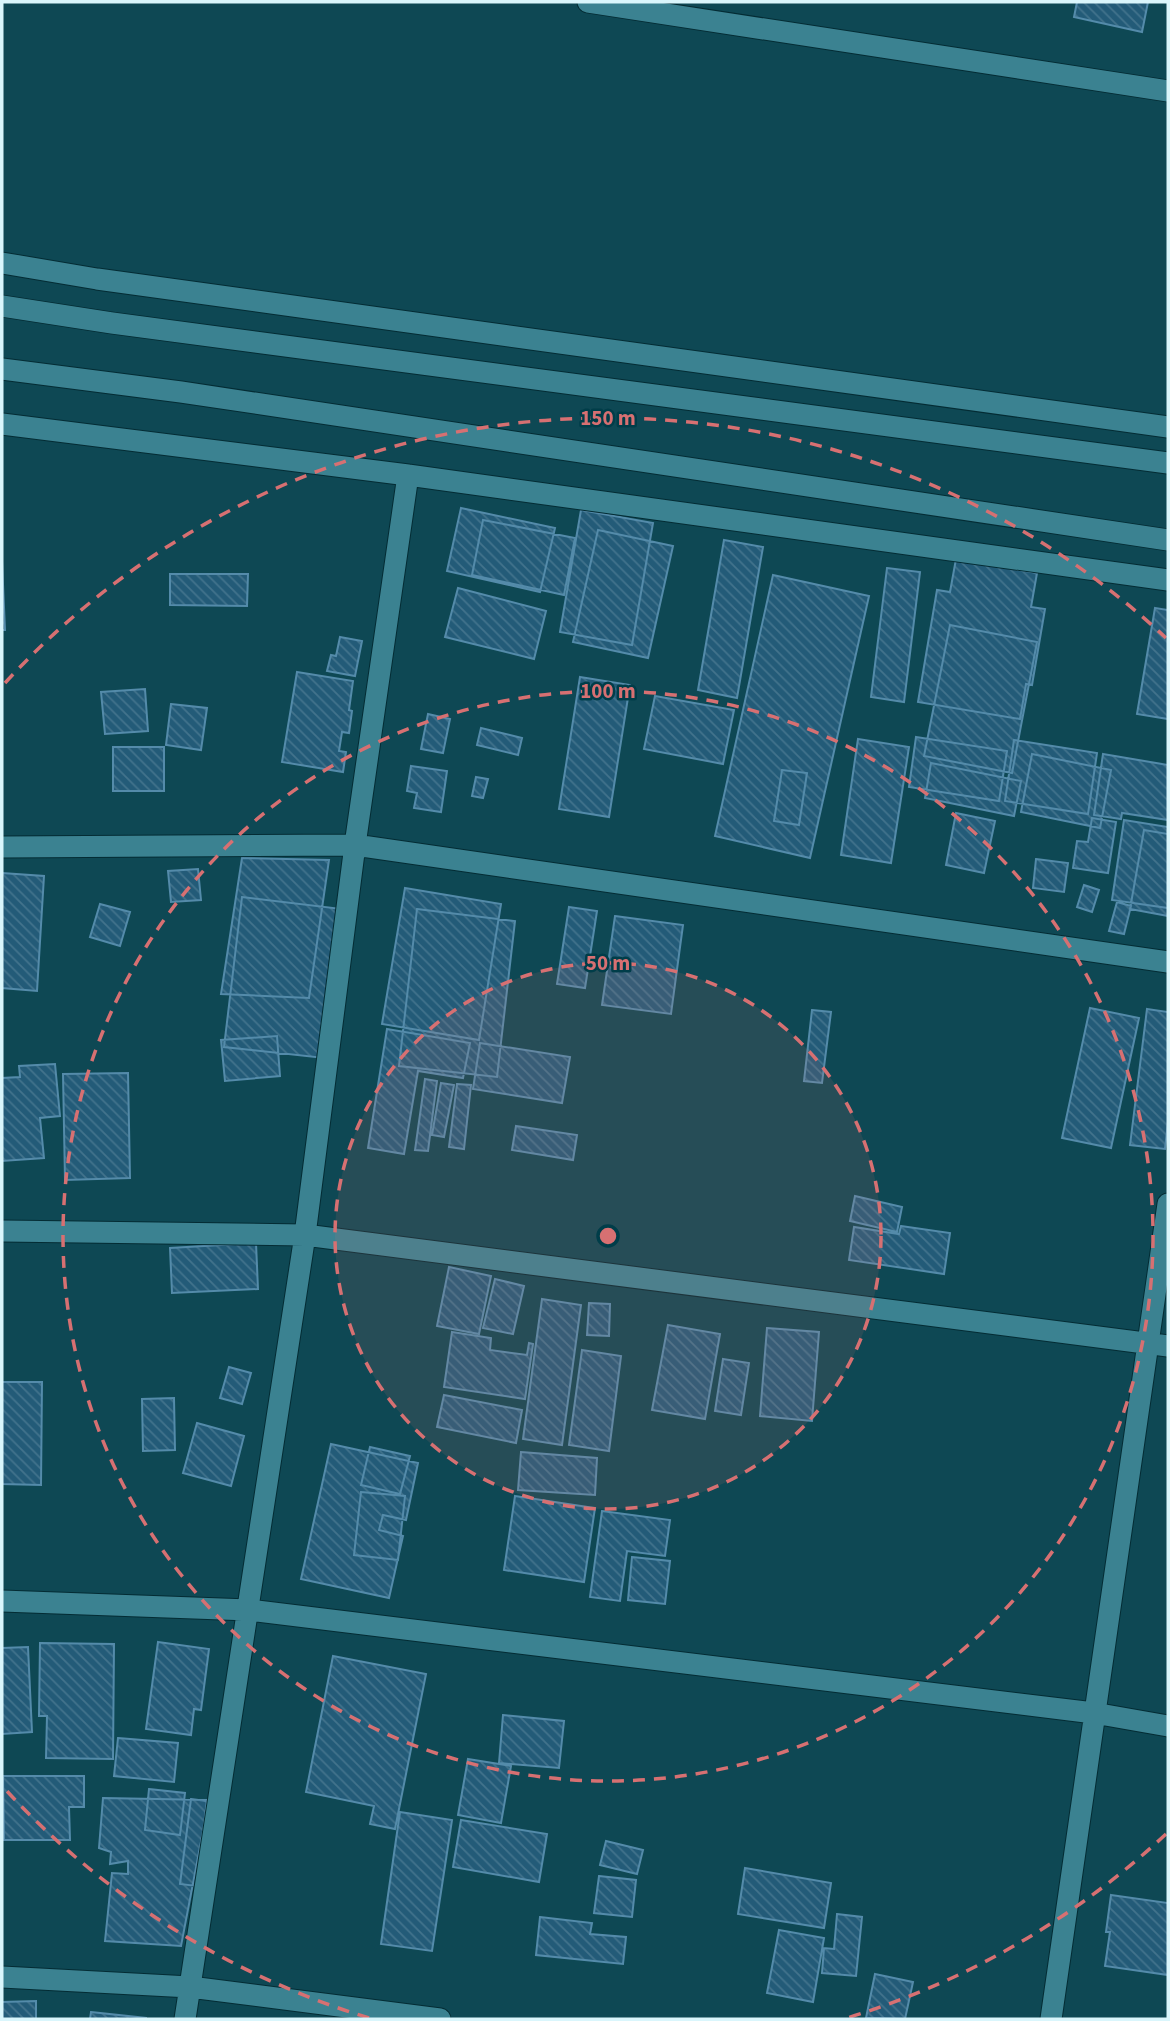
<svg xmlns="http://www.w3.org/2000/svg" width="1170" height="2021" viewBox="0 0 1170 2021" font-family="'Source Sans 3',sans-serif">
<defs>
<pattern id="building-back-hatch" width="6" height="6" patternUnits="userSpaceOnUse" patternTransform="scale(1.75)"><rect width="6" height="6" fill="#235b78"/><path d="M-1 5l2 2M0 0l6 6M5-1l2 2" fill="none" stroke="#42738c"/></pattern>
</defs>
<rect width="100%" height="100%" fill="#0e4854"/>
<!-- building -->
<path fill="url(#building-back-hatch)" stroke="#548baa" stroke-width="2" d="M1077,2H1148L1142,32L1074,17Z
M461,508L555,528L540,592L447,571Z
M581,510L653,523L632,645L560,632Z
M483,520L575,538L564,595L472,575Z
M598,530L673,546L648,658L573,642Z
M724,540L763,547L737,698L698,690Z
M956,559L1037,573L1031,607L1045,609L1032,685L1026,684L1020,719L918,702L937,590L950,592Z
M2,561L5,630H2Z
M887,568L920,572L904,702L871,697Z
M170,574H248L247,606L170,605Z
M773,575L869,596L810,858L715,836Z
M458,588L546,611L534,659L445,637Z
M1155,608L1168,610V719L1137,714Z
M950,625L1037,642L1012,773L924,756Z
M340,637L362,641L355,676L327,671L331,655L336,656Z
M297,672L353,681L349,710L352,711L349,733L342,732L339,751L346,752L343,772L282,762Z
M580,677L630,685L609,817L559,809Z
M145,689L148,731L105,734L101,692Z
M655,696L734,710L723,764L644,749Z
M171,704L207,708L201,750L166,745Z
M428,714L450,719L443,753L421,749Z
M481,728L522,738L518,755L477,745Z
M916,737L1007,751L999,801L909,787Z
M858,739L909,747L891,863L841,855Z
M1014,740L1097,753L1088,814L1005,801Z
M113,747H164V791H113Z
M1032,754L1111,770L1100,828L1021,812Z
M1103,754L1168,765V820L1122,813L1121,819L1094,815Z
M931,763L1021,781L1014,816L925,798Z
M411,766L447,771L441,812L414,808L417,793L407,791Z
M782,770L807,773L799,825L774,821Z
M476,777L488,779L483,798L472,796Z
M956,813L995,821L984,873L946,865Z
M1092,818L1116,822L1108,873L1073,868L1077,841L1088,842Z
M1124,820L1168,827V908L1112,900Z
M1144,830L1168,834V916L1130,909Z
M242,858L329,860L309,998L221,994Z
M1036,859L1068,863L1064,892L1033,888Z
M198,869L201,900L171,902L168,871Z
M2,873L44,876L37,991L2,988Z
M1084,885L1099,890L1092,912L1077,907Z
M405,888L501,904L479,1040L382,1024Z
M242,897L342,909L324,1058L224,1047Z
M1117,902L1131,906L1124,934L1109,931Z
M100,904L130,912L120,946L90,937Z
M569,907L597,911L585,988L557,984Z
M417,909L515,921L497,1077L399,1066Z
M615,916L683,925L671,1014L602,1005Z
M1090,1008L1139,1018L1111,1148L1062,1138Z
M1147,1009L1168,1012V1121L1165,1149L1130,1145Z
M812,1010L831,1012L822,1083L804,1081Z
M387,1029L470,1043L463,1078L418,1071L404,1154L368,1148Z
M277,1036L280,1076L225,1081L221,1040Z
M480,1043L570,1057L562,1103L473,1089Z
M55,1064L60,1116L40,1118L44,1158L2,1161V1078L20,1077L19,1066Z
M128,1073L130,1178L65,1180L63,1074Z
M425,1079L437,1081L428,1151L415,1150Z
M441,1083L454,1085L444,1137L432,1135Z
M457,1084L471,1085L464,1149L449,1147Z
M516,1126L577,1135L573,1160L512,1150Z
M855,1196L902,1207L897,1232L850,1221Z
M901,1226L950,1233L944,1274L849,1260L854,1227L899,1234Z
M256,1243L258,1289L172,1293L170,1248Z
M449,1267L491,1276L479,1334L437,1326Z
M495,1279L524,1286L513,1334L483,1328Z
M542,1299L581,1305L562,1445L523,1439Z
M589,1303L610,1304L609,1336L587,1335Z
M668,1325L720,1334L705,1419L652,1410Z
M767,1328L819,1332L812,1421L760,1416Z
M452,1332L491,1338L490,1350L527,1355L529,1343L533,1344L525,1399L444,1387Z
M582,1350L621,1356L609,1451L569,1445Z
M723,1359L749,1363L741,1415L715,1411Z
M229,1367L251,1373L242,1404L220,1398Z
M2,1382H42L41,1485L2,1484Z
M444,1395L522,1410L516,1443L437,1427Z
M174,1398L175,1450L143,1451L142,1399Z
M197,1423L244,1436L231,1486L183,1473Z
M331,1444L418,1463L406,1520L383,1515L379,1530L403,1536L389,1598L301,1579Z
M370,1447L410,1456L400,1494L361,1485Z
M521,1452L597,1458L595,1495L518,1490Z
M361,1492L405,1496L398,1560L354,1555Z
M515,1496L595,1508L584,1582L504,1570Z
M602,1511L670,1520L665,1556L627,1551L620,1601L590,1597Z
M632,1557L670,1561L665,1604L628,1600Z
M158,1642L209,1649L201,1710L194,1709L191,1735L146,1729Z
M40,1643L114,1644L113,1759L46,1758L47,1716H39Z
M28,1647L32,1732L2,1734V1648Z
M333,1656L426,1674L395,1829L370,1824L374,1806L306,1792Z
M503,1715L564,1721L559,1768L499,1763Z
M118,1738L178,1743L174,1782L114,1776Z
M468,1759L511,1766L501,1823L458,1815Z
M3,1776H84V1807H69L70,1840H4Z
M149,1789L185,1793L180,1835L145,1830Z
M103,1798L209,1800L181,1946L105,1941L112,1873L128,1874V1861L110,1864L111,1852L99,1848Z
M191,1799L207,1801L196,1886L180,1884Z
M400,1812L452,1820L432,1951L381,1944Z
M461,1820L547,1834L539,1882L453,1867Z
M606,1841L643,1850L637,1874L600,1865Z
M745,1868L831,1883L824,1928L738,1914Z
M599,1876L636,1880L632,1917L594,1913Z
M1111,1895L1168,1903V1975L1105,1966L1110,1932H1106Z
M837,1914L862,1917L856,1976L822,1973L824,1948L834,1949Z
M540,1917L592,1923L590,1934L626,1937L623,1964L536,1955Z
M779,1930L824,1938L813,2002L767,1993Z
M875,1974L913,1982L905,2019L866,2018Z
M36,2001V2019H2V2002Z
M91,2012L146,2018V2019H90Z"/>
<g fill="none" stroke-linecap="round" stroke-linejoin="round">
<defs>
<path id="minor" d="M588,2L1168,91
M2,263L97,279L1168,427
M2,306L112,323L1168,463
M2,369L181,392L1168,540
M2,424L408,475L1168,580
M2,847L355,845L1168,962
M2,1231L305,1235L1168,1346
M2,1601L249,1610L1094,1713L1168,1726
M2,1977L190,1987L440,2019
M185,2019L305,1235L355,845L408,475
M1051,2019L1168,1204"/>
</defs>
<!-- minor casing -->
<use href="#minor" stroke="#042c34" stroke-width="23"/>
<!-- minor -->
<use href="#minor" stroke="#3b8291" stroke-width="21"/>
</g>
<!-- distance rings -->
<circle cx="608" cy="1236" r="273" fill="#d77072" fill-opacity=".12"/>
<g fill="none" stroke="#d77072" stroke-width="3.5" stroke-dasharray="12 9">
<circle cx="608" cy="1236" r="273"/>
<circle cx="608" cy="1236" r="545"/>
<path d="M1166 1834A818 818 0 0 1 847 2018M369 2018A818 818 0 0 1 5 1789M5 683A818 818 0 0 1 1166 638"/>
</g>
<circle cx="608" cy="1236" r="10" fill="#d77072" stroke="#003d49" stroke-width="3.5"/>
<g font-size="21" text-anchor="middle" font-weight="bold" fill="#d77072" stroke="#003d49" stroke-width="5" stroke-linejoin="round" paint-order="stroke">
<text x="608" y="425">150 m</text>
<text x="608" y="698">100 m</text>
<text x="608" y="970">50 m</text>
</g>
<!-- border -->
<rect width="1170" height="2021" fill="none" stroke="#daf6fc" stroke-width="7"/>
</svg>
